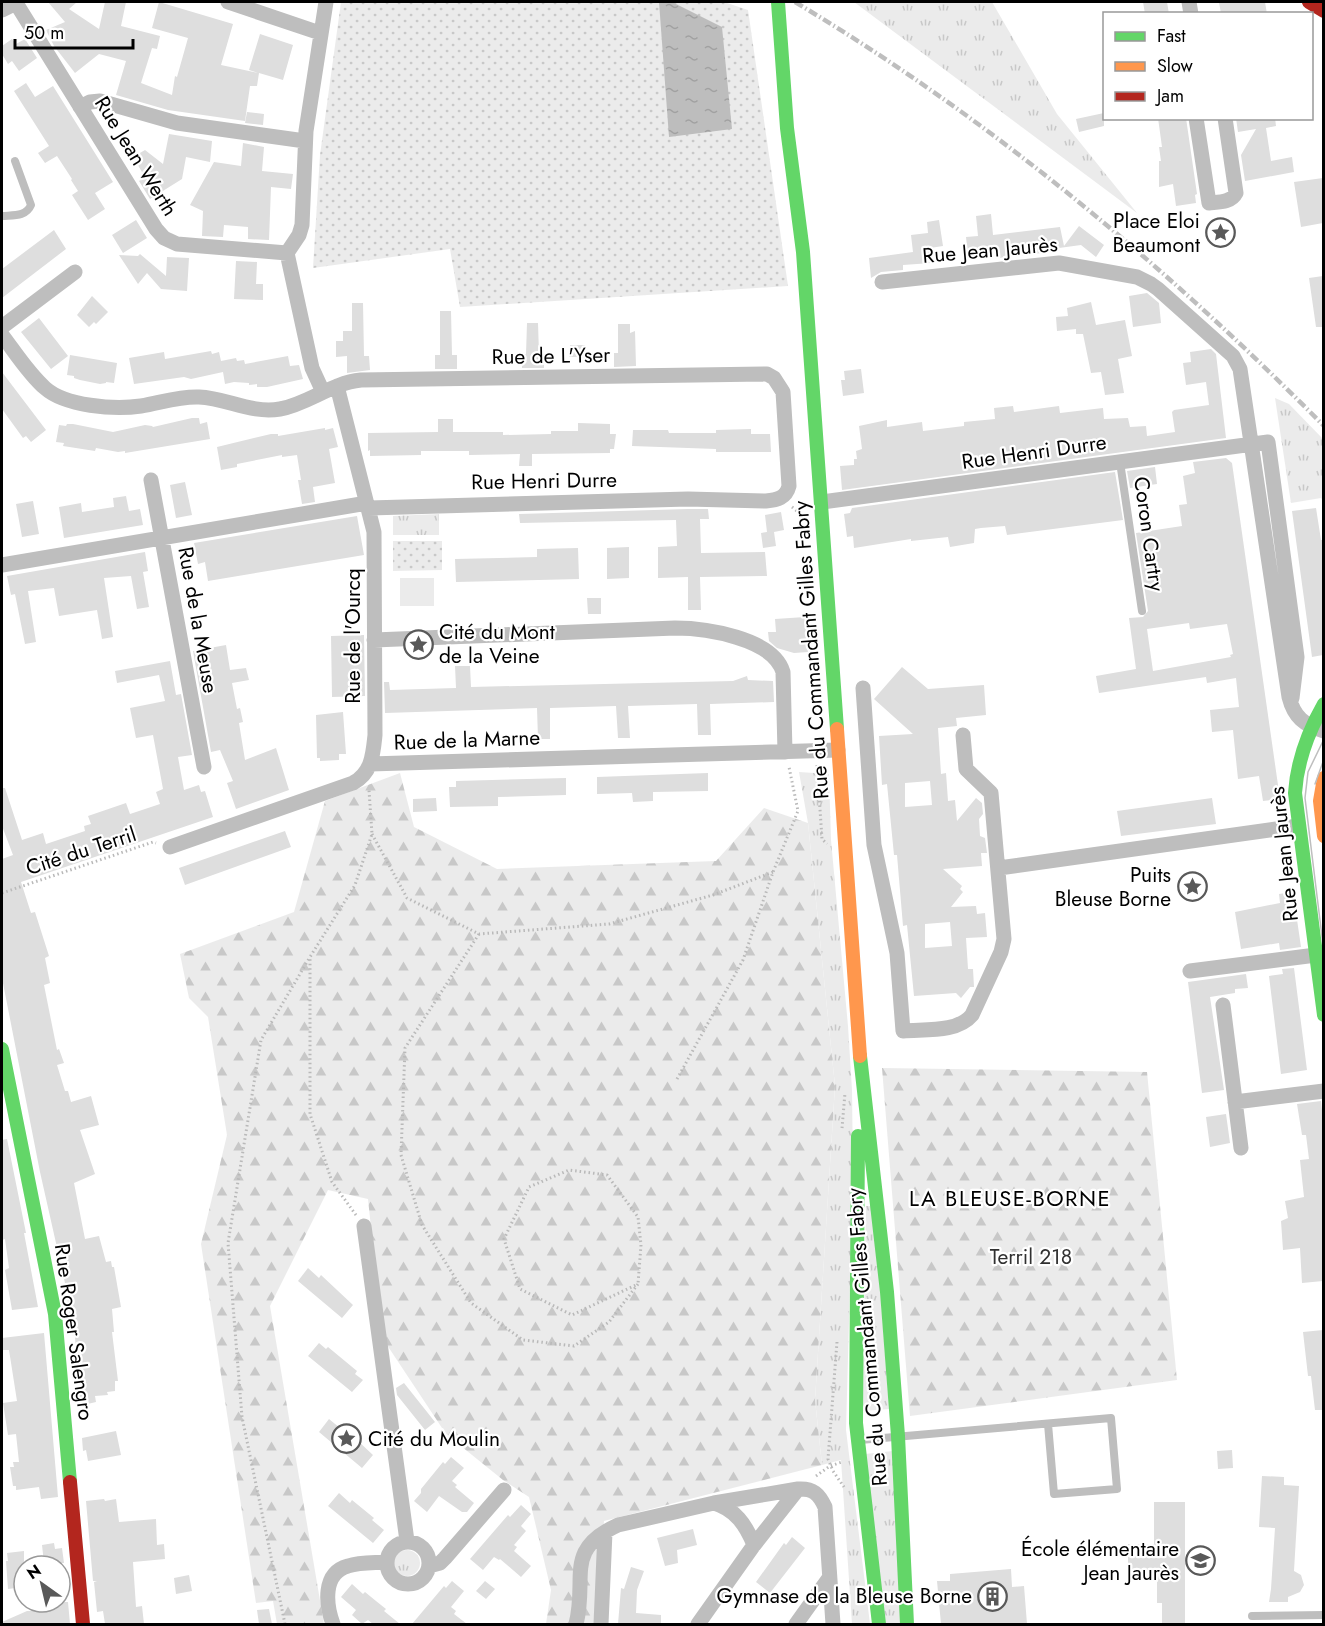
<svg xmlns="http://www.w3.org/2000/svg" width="1325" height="1626" viewBox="0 0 1325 1626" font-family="Jost,sans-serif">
<defs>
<pattern id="grass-tufts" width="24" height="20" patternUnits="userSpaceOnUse" patternTransform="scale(1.5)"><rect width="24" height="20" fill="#ebebeb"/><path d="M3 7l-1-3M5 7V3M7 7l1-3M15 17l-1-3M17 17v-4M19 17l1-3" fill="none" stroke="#c8c8c8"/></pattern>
<pattern id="forest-firs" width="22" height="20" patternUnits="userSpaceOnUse" patternTransform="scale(1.5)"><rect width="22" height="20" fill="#ebebeb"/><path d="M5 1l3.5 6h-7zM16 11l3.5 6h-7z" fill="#c8c8c8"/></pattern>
<pattern id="park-dots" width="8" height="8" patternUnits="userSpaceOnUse" patternTransform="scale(1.5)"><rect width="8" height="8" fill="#ebebeb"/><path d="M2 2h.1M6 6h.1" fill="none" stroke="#c8c8c8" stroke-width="1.8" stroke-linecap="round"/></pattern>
<pattern id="water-ripples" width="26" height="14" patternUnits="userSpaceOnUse" patternTransform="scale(1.5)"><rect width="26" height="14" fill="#bdbdbd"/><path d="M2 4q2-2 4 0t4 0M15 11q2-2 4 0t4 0" fill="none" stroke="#a1a1a1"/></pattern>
</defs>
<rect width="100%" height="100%" fill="#fff"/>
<!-- grass -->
<path fill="url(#grass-tufts)" d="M854,2H992L1057,114L1137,213Z
M1275,398L1289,404L1323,439V501L1321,498L1291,503Z
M439,514V535H393V516Z
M799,772L829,774L831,840L848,1026L852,1090L853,1175L846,1430L870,1624H852L841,1460L822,1465L815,1400L835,1086L808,823Z
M866,1206H874L889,1409L862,1411Z
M893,1451L902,1624H885L865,1454Z
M394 1563a13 13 0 1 1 26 0a13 13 0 1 1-26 0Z"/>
<!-- forest -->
<path fill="url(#forest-firs)" d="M400,773L414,827L497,869L716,861L764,808L808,823L835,1086L815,1400L822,1465L604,1521L597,1624H546L551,1590L529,1497L503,1480L446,1434L387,1345L375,1266L368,1199L328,1190L270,1306L324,1624H277L273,1601L256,1603L201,1244L227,1135L208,1017L189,998L180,954L294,912L325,801Z
M882,1068L1147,1072L1177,1380L910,1416Z"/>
<!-- park -->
<path fill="url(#park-dots)" d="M341,2H724L748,10L788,286L460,307L450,249L313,268L320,155Z
M393,541H442V570L393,571Z"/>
<!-- garden -->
<path fill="#ebebeb" d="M400,578H434V606H400Z"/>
<!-- water -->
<path fill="url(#water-ripples)" d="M659,2H672L722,27L732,129L669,137Z"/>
<!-- building -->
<path fill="#dedede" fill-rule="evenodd" d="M48,2H77L69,9L99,29L105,2H126L121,26L160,36L157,49L152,48L141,83L172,95L175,76L177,77L188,38L152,28L159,2L233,24L221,65L258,73L249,70L260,34L293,45L283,80L259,73L257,86H250L245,121L168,110L116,95L126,61L99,54L75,73L54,46L46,30L65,22Z
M1143,2H1167L1169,14H1145Z
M1219,2H1265L1267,14H1221Z
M12,39L16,44L25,39L37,58L19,71L12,61L8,64L2,54V46Z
M26,83L35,97L53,86L113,182L95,193L105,209L88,220L72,195L78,191L71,180L72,179L57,156L45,163L38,153L49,146L14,91Z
M247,112L264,114L263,125L245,123Z
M1104,113V126L1079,132L1076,119Z
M1158,118H1186L1197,194L1195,195L1196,203L1176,206L1173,184L1159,187V161H1161L1159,147H1162Z
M1236,118H1275L1276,126L1266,128L1271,161L1292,157L1294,172L1245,181L1241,155L1256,129L1238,132Z
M169,134L212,141L210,162L186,157L182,179L150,199L139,181L145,177L133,157L145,150L163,164Z
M243,143L264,147L262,171L293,174L291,189L271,187L269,240L248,239V227L224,225L223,237L202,236L203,211L190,205L214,162L241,166Z
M1323,178V223L1301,227L1294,182Z
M991,214L993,235L1060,227L1064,246L1079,226L1104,245L1096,257L1081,245L1059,248V251L998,258L997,253L968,256L966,237L978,236L976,216Z
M136,220L147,238L123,253L112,235Z
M939,220L943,246L930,248L931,263L903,265V270L881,272L871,278L869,258L913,252L911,235L928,233L927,222Z
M54,230L66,249L2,298V269Z
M140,254L166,276L167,257L189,258L187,291L161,289L147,273L138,284L119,255L138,256Z
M236,261L257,262L256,284H263V300L234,299Z
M1323,276V327H1316L1309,278Z
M1147,293L1159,303L1161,323L1133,327L1129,296Z
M92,296L108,312L96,324L94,322L89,327L77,315Z
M1091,302L1096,325L1125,320L1132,356L1118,359L1124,393L1105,395L1101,372L1091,373L1083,334H1076V329L1057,331L1056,317L1068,316L1067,308Z
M352,303H363L364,356H369L370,370L347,373V356L336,357V341H343V331H352Z
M440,311H451L452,355H457V369H435V355H440Z
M39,318L68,356L51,369L21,332Z
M527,323H538L539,354H544V368H522V354H526Z
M618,324H630V333L635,331L636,366L614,367V353H618Z
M570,345H585L586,357H569Z
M1211,349L1216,354L1226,438L842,490L840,466L854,465V459H857L856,451L862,449L859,426L887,420V427L922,422L923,431L964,426V422L995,419L994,408L1013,406L1014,412L1059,406L1060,413L1103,408L1104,419L1128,418L1130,427L1146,426L1147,436L1175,432L1172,412L1174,410L1209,405L1206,382L1186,385L1183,363L1191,362L1190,352Z
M211,351L212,354L219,352L221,361L236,358L237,361L244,360L245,364L288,356L290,366L299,365L303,379L267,387H257V384L249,385V383L234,382L225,384L223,372L191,379L184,377L134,384L129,358L164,352L165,359Z
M70,355L117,363L114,383L106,382V383L100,384L80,380L74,378V376L67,375Z
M861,369L864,393L843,396L841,380H845L844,371Z
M2,372L46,430L31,442L26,436L23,438L2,409Z
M192,418H199L200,424L207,422L210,439L125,453V451L118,452L96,448L95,451L63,446L64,443L56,442L59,425L66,426L67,424H73L113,432L145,425L152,426L153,427Z
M438,419H453V432H503V435L551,434V431H578V423L610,424V434H616L614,449H610V453L532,454V466H519L520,454L469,455V451H421V455L370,456V450L368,451V433L438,432Z
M325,428V430L333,428L338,447L329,449L335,483L313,487L315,502L302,504L298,480H301L297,455L282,457V455L237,464V467L221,470L217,447L271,434H278V436Z
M751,429V434H770L771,452H716V449L632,446L633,430H668L669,433H716V430Z
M1226,458L1232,463L1280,799L1263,801L1259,776L1238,779L1233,730L1212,732L1210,710L1239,707L1236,678L1207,683L1206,677L1099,693L1096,676L1136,669L1129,618L1143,617L1148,611L1136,533L1182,526L1179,505L1187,504L1183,476L1195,473L1193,462ZM1189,623L1190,629L1227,624L1233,654L1230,655L1231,657L1153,671L1147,629Z
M1155,467L1157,484L1130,488L1127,471Z
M1115,472L1123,520L1007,535L1005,526L981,528L975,529L974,543L950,547L948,537L911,541V539L854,548L853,536L847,537L844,514L850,513L852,508Z
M185,482L192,515L176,518L170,485Z
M126,496L129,511L140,509L143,525L64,538L59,507L81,503L82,512L114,507L113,498Z
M33,501L39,534L22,537L16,504Z
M1316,508L1321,540H1323V655L1312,657L1292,511Z
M688,509H708L709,519H700L701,553L765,552L767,576L700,577L701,610H688V577L658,578V547L677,546L676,520L520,523L519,514Z
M781,512L784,530L774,532L776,546L763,548L761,533L767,532L765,515Z
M357,516L364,555L208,581L205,562L198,564L194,543Z
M629,547V578L607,579V548Z
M578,548L579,579L456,582L455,559L537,557V549Z
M145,552L148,571L143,572L149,607L137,609L131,576L104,578L113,637L102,639L97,610L59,616L54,588L28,591L36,642L25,644L15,594L11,595L7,576Z
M587,598H601V614H588Z
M805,617L808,652L794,653L777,648L769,641L768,632H776L775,619Z
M364,635L365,696L332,697L331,636Z
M226,645L230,670L246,668L249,680L232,683L237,709L240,708L243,722L239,723L245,760L276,748L289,790L236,809L227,783L233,781L220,750L211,752L193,651Z
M170,661L176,695L181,694L192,755L178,757L184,790L199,785L201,792L205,791L213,817L21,882L31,913L35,912L49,956L45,958L50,983L44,985L57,1050L59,1049L64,1063L57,1065L65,1091H68L71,1102L91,1096L99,1125L80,1130L95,1174L74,1183L85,1239L99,1236L106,1262L111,1261L112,1267H114L121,1307L112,1309L114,1332H112L118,1381H115V1391L107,1392L108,1395L95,1396L96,1402L79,1406L75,1336H73L65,1283L40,1172L2,978V859L13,855L2,826V788H5L22,840L43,833L46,844L85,831L84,826L91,824L88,816L126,803L130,814L160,804L156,792L163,789L153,735L136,738L130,708L165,701L159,675L117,683L115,671Z
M455,666H470L471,687L733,681L747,676L748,680L773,681L774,702L710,704L711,735H698L697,704L628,706L630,738H618L616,706L550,708V739H538L537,708L385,713L384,682H389L390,690L456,688Z
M902,667L928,689L984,685L986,715L956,718L957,726L938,728L941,774L946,773L948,801L955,800L957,821L976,798L982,803L983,814L979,819L980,836L985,838L987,853H981L982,866L943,869L962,886L960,889L963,892L951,907L976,906L977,914L985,913L987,937L966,938L968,969H973L974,987H970L961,998L956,993L914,996L907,925L903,926L897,855H894L887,784L882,785L879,736L913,734L874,699ZM930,781L932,805L905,807V783ZM950,922L952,946L925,948V924Z
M343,712L346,754H339V760L320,761V758H317L316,715Z
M708,773V791L653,792V801L633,802L632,793L597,794V777Z
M566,778V795L498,797V806L450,807L449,787H456V781Z
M436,798L437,811L413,812V799Z
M1212,798L1216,824L1121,836L1117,811Z
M285,831L291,847L185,885L179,868Z
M1293,892L1301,947L1280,950L1279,943L1241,949L1235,912L1280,903L1279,894Z
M1294,968L1307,1070L1281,1074L1269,976L1283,974L1282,969Z
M1246,974L1248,988L1235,989V993L1210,997L1224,1090L1202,1093L1188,982Z
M1321,1101L1323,1119V1281L1302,1283L1300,1248L1283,1250L1281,1221L1288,1218L1285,1201L1304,1197L1300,1160L1309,1159L1306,1135H1302L1297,1104Z
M1226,1114L1230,1143L1210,1147L1206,1117Z
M7,1139L26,1233H24L38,1307L12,1310L5,1270L9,1268L5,1239L2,1240V1140Z
M308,1268L319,1278L321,1275L353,1305L342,1318L298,1281Z
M1323,1330V1410H1315L1311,1376H1308L1303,1332Z
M44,1333L58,1497L41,1499L39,1487L16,1490V1486H13L10,1467H14L13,1462H19L16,1434L8,1435L3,1403L17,1401L9,1350H3L2,1338Z
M319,1343L326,1349L328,1347L357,1371L355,1374L363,1380L352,1392L308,1356Z
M404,1383L435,1422L425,1430L397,1395L396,1388Z
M329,1419L340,1428L342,1426L373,1455L362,1468L319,1432Z
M116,1431L121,1455L88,1461L86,1450L83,1451L82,1438Z
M1232,1450L1233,1468L1218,1469L1217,1451Z
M451,1457L464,1468L452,1481L457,1485L455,1487L474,1503L467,1512H462L439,1496L427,1512L414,1501L421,1493V1489L443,1462L445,1464Z
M1262,1476L1284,1477V1485L1299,1486L1294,1571L1301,1575L1304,1585L1300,1592L1288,1597V1602H1269L1271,1589L1275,1528L1259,1527Z
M339,1493L350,1503L352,1500L374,1518L372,1520L384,1530L373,1543L328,1506Z
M104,1499L105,1501L116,1499L119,1522L156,1519L157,1545L164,1544L165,1559L133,1562L136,1607L142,1606L144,1624H105L103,1611L97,1612L94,1582L97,1581H93L86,1501Z
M1154,1502H1185V1624H1162V1603H1157V1578H1128V1544H1154Z
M521,1505L531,1514L521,1526L526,1531L514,1545L517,1547L514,1551L531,1566L521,1577L500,1559L499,1560L494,1557L483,1570L470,1559L508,1515L510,1517Z
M693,1529L697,1545L677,1550L678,1563L665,1566L657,1538Z
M792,1537L805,1548L770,1593L756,1582L784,1543L786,1545Z
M54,1543L55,1549L62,1548L64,1563H44L42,1545Z
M24,1551V1587L8,1589L6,1561H8L7,1553Z
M631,1567L644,1571L637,1590L636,1613L661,1615V1624H618L621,1588L624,1589Z
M1011,1569L1012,1587L1024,1586L1027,1624H941L937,1581H950V1574Z
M189,1575L192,1591L176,1594L174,1578Z
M452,1581L464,1591L451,1607L456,1611L454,1614L467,1624H412L444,1586L446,1588Z
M485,1581L495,1589L486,1599L476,1591Z
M352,1584L363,1594L365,1592L376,1601L386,1609L384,1611L400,1624H373L368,1620L362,1624L352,1615L356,1610L341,1597Z
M48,1602H68L70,1624H2V1622L27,1611L49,1610Z
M269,1609L272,1624H259L257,1610Z"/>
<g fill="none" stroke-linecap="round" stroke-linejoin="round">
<!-- path -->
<path stroke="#b9b9b9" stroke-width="3" stroke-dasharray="1.5 3" stroke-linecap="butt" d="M792,507L803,516
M817,765L822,839L827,844
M372,834L407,898L479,934L609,924L713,895L773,872
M2,893L153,842L156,843
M479,934L405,1048L401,1155L422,1225L471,1303L523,1340L574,1346L609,1322L638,1284L572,1315L520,1289L504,1239L529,1187L569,1170L607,1175L638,1217L641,1245L638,1284
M677,1079L743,960L773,872L798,811L789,767
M842,1128L845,1093
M356,1215L332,1182L310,1114V957L355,885L372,834L369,790
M837,1342L828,1459L833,1471L844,1487
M816,1476L830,1466L842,1462
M285,1624L242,1417L228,1243L261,1040L310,957"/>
<!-- lane -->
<path stroke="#bebebe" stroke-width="8" d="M2,216C13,215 26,217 31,205L15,161
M1120,462L1142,611
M860,1440L1111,1418L1117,1489L1054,1494L1048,1424
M1252,1616L1324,1615"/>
<!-- street -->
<path stroke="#bebebe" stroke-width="15" d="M228,2L320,33
M1189,2L1191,14
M2,10L16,3L156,229L164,238L177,244L287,253
M80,107L90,102L100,101L177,123L305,141
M1196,118L1209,203C1218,202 1231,203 1236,193L1225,118
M882,282L1059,263L1137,277L1151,284L1158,289L1233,356L1240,369L1289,697C1294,717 1304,725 1324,731
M2,327L75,272
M2,335C15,352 28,373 45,388C65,406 114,410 141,406C160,403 180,396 199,397C227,398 251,414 280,409C308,404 331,383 361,380L767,374L774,378L783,392L789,486C786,498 777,500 766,501L688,499L369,508
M323,392L312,368L287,253L299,235L302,225L306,131L326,2
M151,480L204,767
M822,502L1268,442L1297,657L1292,698
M2,565L367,503
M374,640L675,628C705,628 773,638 783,672L785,752
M863,688L874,845L897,953L903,1031C925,1029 957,1033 972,1015L1001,952L1004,939L991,793L966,769L963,735
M370,764L838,750
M170,847L353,783C372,773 373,754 375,735L374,532L337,386
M999,868L1298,826
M1190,971L1316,955
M1223,1005L1241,1148
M1235,1102L1324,1091
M364,1226L407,1541
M714,1503L798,1489
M387 1563a21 21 0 1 1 42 0a21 21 0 1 1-42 0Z
M754,1545L798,1489C813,1488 819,1494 825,1507L833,1624
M429,1566L440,1563L445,1558L504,1490
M333,1624C326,1605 322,1573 348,1566C360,1562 374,1563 387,1562
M576,1624C588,1578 563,1550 618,1525L714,1503C735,1509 746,1525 754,1545L698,1624
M601,1624L605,1532
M796,1624L829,1578"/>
<!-- fast -->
<path stroke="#63d668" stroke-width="14" d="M778,2L787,128L803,252L837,729
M1324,704C1308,732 1297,761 1295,793L1324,1015
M2,1049L55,1314L70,1482
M860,1056L887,1292L898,1436L907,1624
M858,1136L856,1423L879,1624"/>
<!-- slow -->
<path stroke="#ff974d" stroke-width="14" d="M837,729L860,1056
M1324,778L1320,801L1324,836"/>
<!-- jam -->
<path stroke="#b3261e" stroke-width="14" d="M1309,2L1324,11
M70,1482L83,1624"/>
<!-- tram -->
<path stroke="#bebebe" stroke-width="1.5" d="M1324,739L1308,772L1305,798L1324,953
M1315,784L1324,759"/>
<!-- rail -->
<path stroke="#bebebe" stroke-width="4.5" stroke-dasharray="9 3 1.5 3" stroke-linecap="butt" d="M795,2C989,118 1165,265 1324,426"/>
</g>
<!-- icons -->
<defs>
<symbol id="sight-ring" viewBox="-11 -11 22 22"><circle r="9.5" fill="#fff" stroke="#595959" stroke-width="1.5"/><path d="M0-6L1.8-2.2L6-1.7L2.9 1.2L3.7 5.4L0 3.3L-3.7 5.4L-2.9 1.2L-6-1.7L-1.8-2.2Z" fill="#595959"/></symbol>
<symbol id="school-ring" viewBox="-11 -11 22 22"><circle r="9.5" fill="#fff" stroke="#595959" stroke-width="1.5"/><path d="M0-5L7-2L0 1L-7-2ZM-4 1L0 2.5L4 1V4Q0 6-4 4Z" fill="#595959"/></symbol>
<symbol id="building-ring" viewBox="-11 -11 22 22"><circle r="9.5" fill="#fff" stroke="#595959" stroke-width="1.5"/><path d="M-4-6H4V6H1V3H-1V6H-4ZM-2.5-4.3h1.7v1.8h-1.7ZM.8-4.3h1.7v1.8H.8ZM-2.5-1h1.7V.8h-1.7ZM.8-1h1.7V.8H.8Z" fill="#595959"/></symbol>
</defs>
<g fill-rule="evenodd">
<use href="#sight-ring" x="1204" y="216" width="33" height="33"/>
<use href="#sight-ring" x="402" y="628" width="33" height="33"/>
<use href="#sight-ring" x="1176" y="870" width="33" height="33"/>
<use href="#sight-ring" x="330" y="1422" width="33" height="33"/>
<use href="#school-ring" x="1184" y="1544" width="33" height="33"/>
<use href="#building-ring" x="976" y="1580" width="33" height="33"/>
</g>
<g text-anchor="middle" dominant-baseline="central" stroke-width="4.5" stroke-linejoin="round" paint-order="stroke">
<!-- street labels -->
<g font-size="21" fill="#000" stroke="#fff">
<text transform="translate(136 156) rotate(58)">Rue Jean Werth</text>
<text transform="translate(990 250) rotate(-5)">Rue Jean Jaurès</text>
<text transform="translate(551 356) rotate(-1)">Rue de L'Yser</text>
<text transform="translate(1034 452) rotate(-8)">Rue Henri Durre</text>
<text transform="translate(544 481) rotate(-1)">Rue Henri Durre</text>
<text transform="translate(1149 534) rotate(82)">Coron Cartry</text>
<text transform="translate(198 620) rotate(80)">Rue de la Meuse</text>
<text transform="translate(353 636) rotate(-90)">Rue de l'Ourcq</text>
<text transform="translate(811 650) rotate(-94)">Rue du Commandant Gilles Fabry</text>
<text transform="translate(467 740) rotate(-2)">Rue de la Marne</text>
<text transform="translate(81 851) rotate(-18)">Cité du Terril</text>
<text transform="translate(1284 854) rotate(-96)">Rue Jean Jaurès</text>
<text transform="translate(74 1332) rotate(82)">Rue Roger Salengro</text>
<text transform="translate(867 1337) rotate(-95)">Rue du Commandant Gilles Fabry</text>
</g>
<!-- poi labels -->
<g font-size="21" fill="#000" stroke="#fff" text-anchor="end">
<text x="1200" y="221">Place Eloi<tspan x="1200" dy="24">Beaumont</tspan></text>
<text x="439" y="632" text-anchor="start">Cité du Mont<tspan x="439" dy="24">de la Veine</tspan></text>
<text x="1171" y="875">Puits<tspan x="1171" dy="24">Bleuse Borne</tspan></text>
<text x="368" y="1439" text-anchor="start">Cité du Moulin</text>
<text x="1179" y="1549">École élémentaire<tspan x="1179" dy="24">Jean Jaurès</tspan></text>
<text x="972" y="1596">Gymnase de la Bleuse Borne</text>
</g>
<!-- park labels -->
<g font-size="21" fill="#313131" stroke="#fff">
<text x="1031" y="1257">Terril 218</text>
</g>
<!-- neighbourhood labels -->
<g font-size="22" letter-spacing="1.5" fill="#000" stroke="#fff">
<text x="1010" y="1198">LA BLEUSE-BORNE</text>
</g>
</g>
<!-- border -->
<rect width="1325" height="1626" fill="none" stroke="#000000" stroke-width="6"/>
<!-- legend -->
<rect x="1103" y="12" width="210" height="108" fill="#ffffff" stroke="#999999" stroke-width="1.5"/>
<rect x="1115" y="32" width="30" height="9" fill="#63d668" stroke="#999999" stroke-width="1.5"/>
<text x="1157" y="42" font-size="18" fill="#000000">Fast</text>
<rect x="1115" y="62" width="30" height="9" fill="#ff974d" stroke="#999999" stroke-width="1.5"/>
<text x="1157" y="72" font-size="18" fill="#000000">Slow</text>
<rect x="1115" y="92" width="30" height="9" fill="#b3261e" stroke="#999999" stroke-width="1.5"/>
<text x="1157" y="102" font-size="18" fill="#000000">Jam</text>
<!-- north arrow -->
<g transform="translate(42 1584) rotate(326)"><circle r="28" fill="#ffffff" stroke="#999999" stroke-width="1.5"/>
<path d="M0-4.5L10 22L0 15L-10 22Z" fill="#595959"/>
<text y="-9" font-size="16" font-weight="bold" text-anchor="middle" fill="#000000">N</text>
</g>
<!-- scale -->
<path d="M15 39v9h118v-9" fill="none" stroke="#000000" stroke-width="3"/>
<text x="24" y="39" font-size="18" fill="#000000" stroke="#ffffff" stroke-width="4.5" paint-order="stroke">50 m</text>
</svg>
